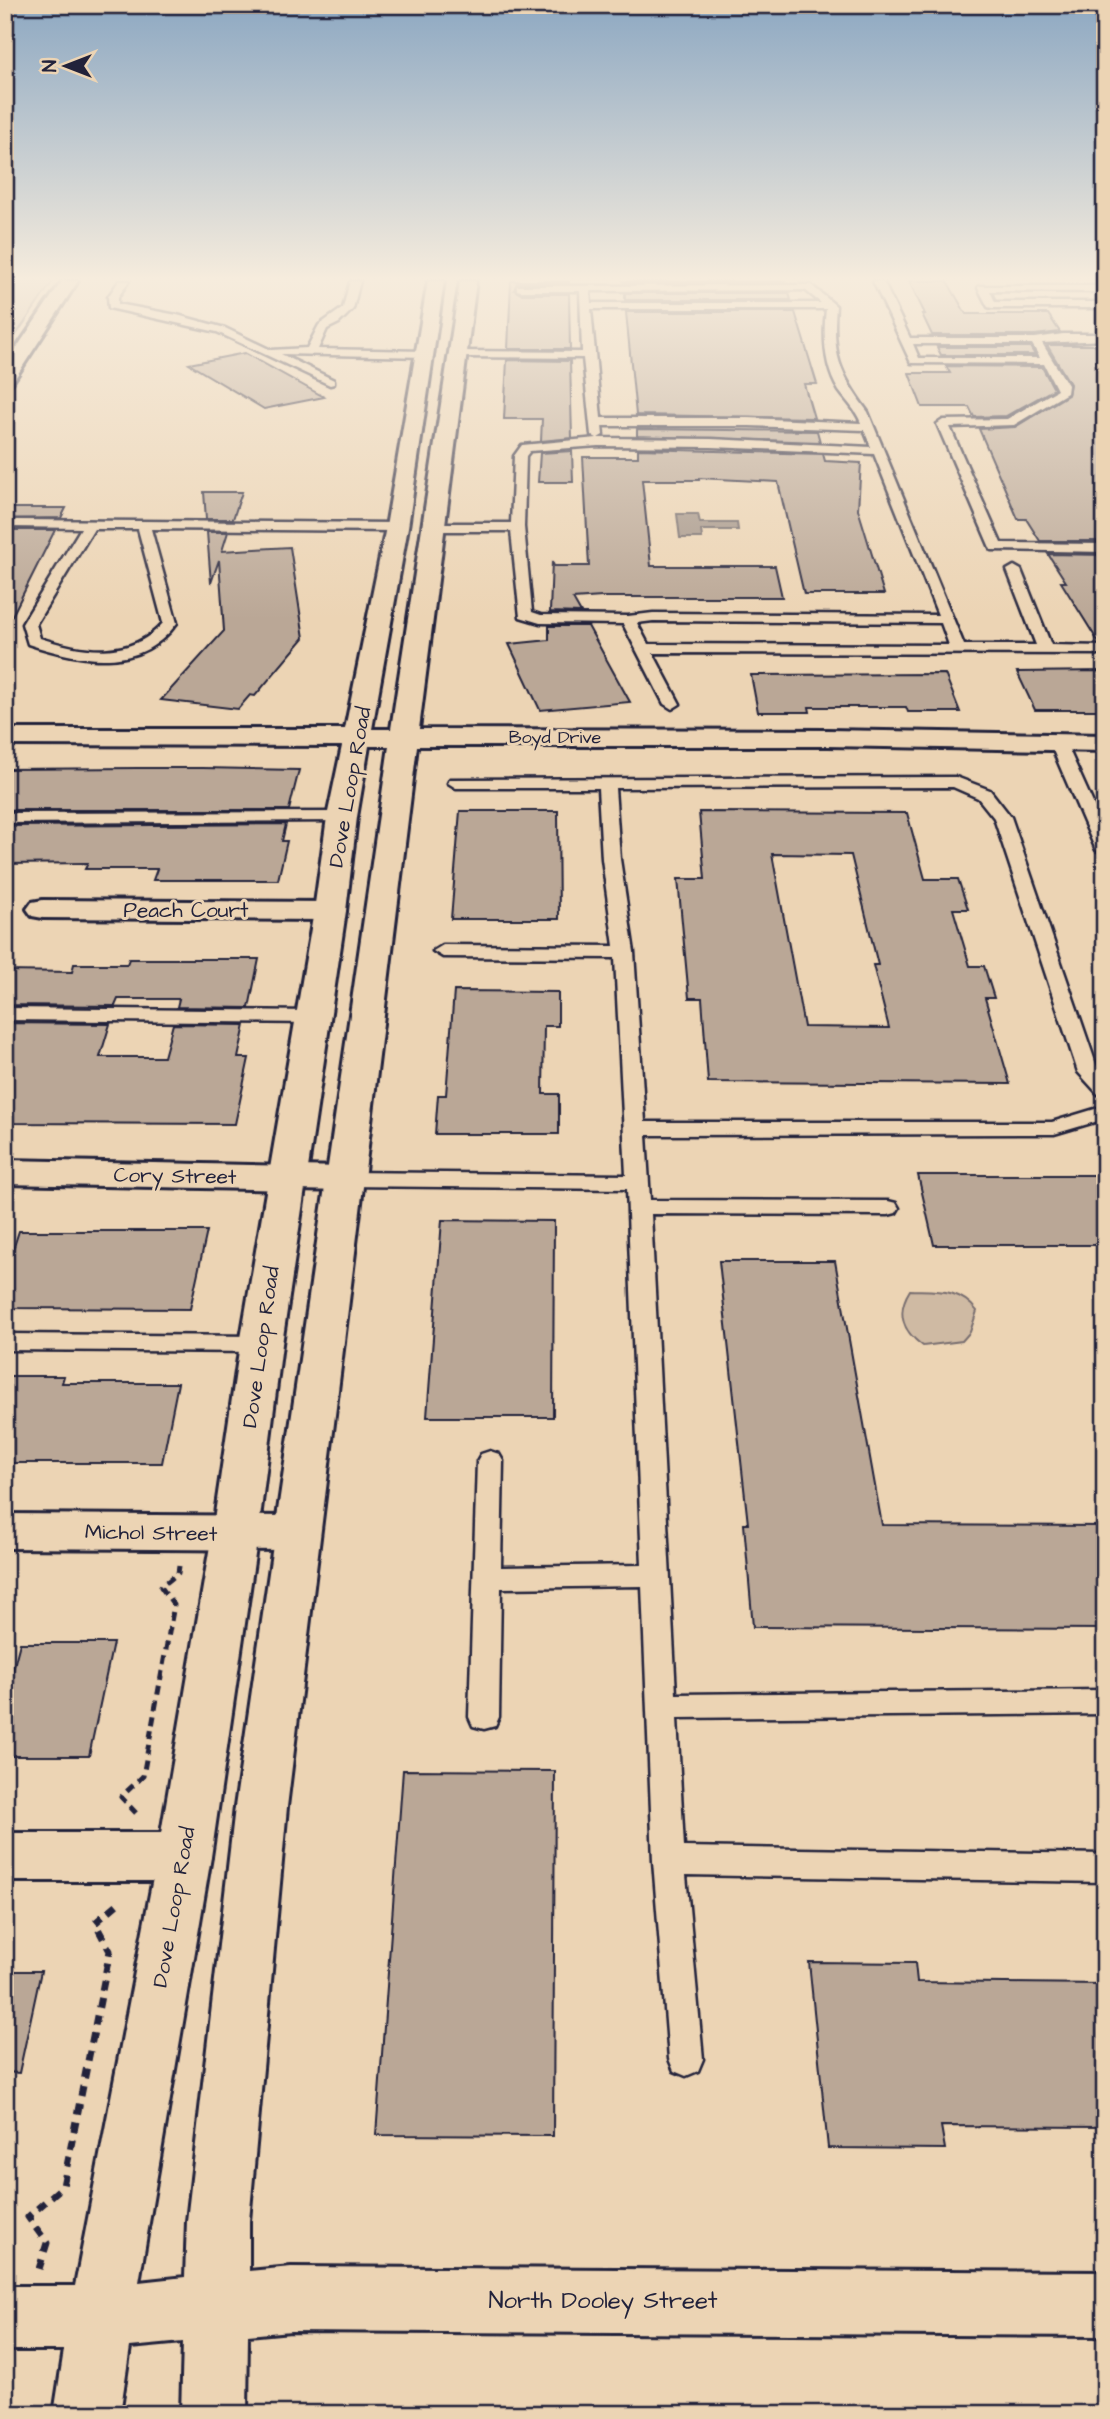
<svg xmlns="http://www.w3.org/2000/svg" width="1110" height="2419" viewBox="0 0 1110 2419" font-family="'Architects Daughter',sans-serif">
<rect width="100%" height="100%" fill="#ecd4b4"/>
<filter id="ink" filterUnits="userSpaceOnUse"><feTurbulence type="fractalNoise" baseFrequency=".0143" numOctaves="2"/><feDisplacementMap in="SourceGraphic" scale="14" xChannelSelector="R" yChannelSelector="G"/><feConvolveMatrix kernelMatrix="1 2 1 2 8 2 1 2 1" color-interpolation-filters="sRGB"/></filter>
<g filter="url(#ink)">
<!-- green -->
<path fill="#cfbaa3" stroke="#786e6f" stroke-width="2" d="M5,281H53L5,351Z
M910,1290C937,1291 959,1288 977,1311L970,1332L962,1341L923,1346C902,1331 896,1312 910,1290Z"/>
<!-- water -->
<path fill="#a49589" stroke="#70676a" stroke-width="2" d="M677,514H698L700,523H737L738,530H701L702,538H680Z"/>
<!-- building -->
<path fill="#baa796" stroke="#22223b" stroke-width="2" fill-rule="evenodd" d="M511,281H569V283H517L514,290L521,294H569L570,349H508Z
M623,281H785V282L624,283Z
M909,281H947L966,314H1048L1060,332L1035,335H932L922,314H925Z
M625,293H789L791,300H625Z
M626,312H795L817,384H804L814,418L636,415Z
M1047,345H1105V541H1040L1026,519H1018L979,429L1015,427L1068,395L1070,384Z
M937,347H1030L1035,355H941Z
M245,353L324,397L264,409L189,364Z
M507,360L570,361L572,438L541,441L542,419H504Z
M946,366L1042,367L1054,389L1006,416L974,417L969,407H922L909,373H950Z
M637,429L817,431L820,442L637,436Z
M638,449L823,454L825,461L861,463L858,509L884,594H804L778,482L699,478V480H642L651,566H775L782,597H602L573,599L581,613L550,612L552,561L554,566H589L583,457H638Z
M572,451L573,482H538L540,453Z
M204,492H242L233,519H206Z
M5,508H66L61,518L9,519L11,530H55L5,630Z
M207,532H228L222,551L290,547L304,638L255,696L250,695L238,709L161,700L224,631L219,560L211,583Z
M1048,554L1105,555V643H1099L1061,582H1066Z
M549,626H588L630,702L540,710L509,644L549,640Z
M1105,671V710H1035L1017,672Z
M945,674L960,712H908L906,707H809L810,712H758L751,675Z
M137,768H203L299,770L289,810H5V769Z
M460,811H558L559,919H451Z
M699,812L907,813L925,879H958L968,909H953L970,966H984L994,998H985L1010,1084L708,1082L702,998H689L678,879H705ZM772,854L851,855L878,965H873L889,1028L804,1027Z
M286,824L282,841H287L278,880H153L157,869H85L88,863L5,864V826Z
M129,959H259L249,1008L177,1007L179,999H118L115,1006L5,1005V971L72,972L74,964H127Z
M454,991L558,992V1026H544L543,1094H559V1134H435L438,1095H446Z
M5,1023L110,1024L100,1057H164L173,1024L245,1025L238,1058H249L235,1124L5,1123Z
M918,1175H1105V1245H934Z
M442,1220L554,1221L553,1417H427Z
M19,1231H207L190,1309L5,1308V1274Z
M719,1261H835L882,1525L1105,1526V1629L753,1627L744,1524H748Z
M5,1376H64L62,1383H178L162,1463H5Z
M20,1643H113L89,1756H5V1700Z
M403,1770L555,1771L553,2136L376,2135Z
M809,1962L915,1963L917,1982L1105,1984V2127L941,2126L945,2149L828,2148Z
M5,1971H41L19,2073L5,2072Z"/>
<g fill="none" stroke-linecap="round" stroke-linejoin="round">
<defs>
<path id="lane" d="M119,281H129L118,297V304L177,315L225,328L271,350L307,348L319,325L343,308L350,281H360L353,309L339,323L327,329L318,349L426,351L431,354L426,357L281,354L334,380V384L330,385L217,332L109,308L108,297Z
M873,281H883L910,338H1035L1063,334H1105V340L1042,343L1068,385L1067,393L1014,425L950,427L1001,543L1105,544V552L991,550L937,424L943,420L1007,419L1057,390L1044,364L911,363ZM913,344H1032L1040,358H919Z
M811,285L836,306C832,355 839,373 868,412L964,645H1036L1007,570L1014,566L1021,570L1051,645L1105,646V654L653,653L680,704L672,709L664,704L623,624L540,623L520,617L511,531H432L425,527L432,523H511L514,456L522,445L597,438L591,435L583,358L459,357L454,354L459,351L582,352L580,291H521L517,290V286ZM805,290L821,303H591L590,291ZM591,309H826C823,336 824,367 839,391C847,402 856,410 861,423L749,418H601ZM602,426H749L864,430L871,447L711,439L598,438L603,435ZM598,446L711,447L874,454L938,615L653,613L628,616L541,615L532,612L524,527L526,456L530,451ZM653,621L941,623L949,645L648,644L637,623Z
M979,286H1105V292L990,291L995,302H1105V308H992L988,307L978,288Z
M16,520L397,523L404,527L397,531L151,529L177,623C140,674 80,661 28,644L22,624L81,528L11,527V521ZM94,529H138L163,623C131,660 82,652 40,638L36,624Z
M1057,736L1065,741L1105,830V855L1096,850L1049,741Z
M956,777L990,790L1011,817L1098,1070L1105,1077V1096L1098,1094L1078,1072L994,818L978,798L953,787L615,788L620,859L634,952L645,1122H1052L1105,1106V1119L1054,1134L646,1135L650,1200L888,1201L896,1203L899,1208L896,1213L888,1215L651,1214L676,1694L1105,1690V1714L677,1718L684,1847L1105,1854V1882L686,1875L703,2059L698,2071L686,2076L674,2071L669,2059L653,1861L642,1586L501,1588L499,1717L495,1726L484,1729L473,1726L469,1717L477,1461L481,1454L490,1451L499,1454L503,1461L501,1567L642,1565L627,1189L345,1186L337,1184L334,1179L337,1174L345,1172L626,1175L615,958L443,957L433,951L443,945L614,946L602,859L598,788H456L448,783L450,779Z
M342,812L351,817L348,821L5,823V813Z
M5,1008L312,1011L319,1013L322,1017L319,1021L312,1023L5,1020Z
M5,1334L261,1336L270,1338L273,1344L270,1350L261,1352L5,1350Z"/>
<path id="street" d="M43,900L330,902L341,904L346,911L341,918L330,920L43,918L32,916L27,909L32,902Z
M5,1160L345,1167L358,1171L364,1179L358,1187L345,1191L5,1184Z
M5,1514L297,1516L313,1521L320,1533L313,1545L297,1550L5,1548Z
M5,1833H184L203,1840L211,1857L203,1874L184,1881H5Z"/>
<path id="secondary" d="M62,281H78L12,383L5,385V365Z
M428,281H444L408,527L372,729H391L460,281H476L419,729L828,730L1105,735V751L828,746H417L287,1807L249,2221V2271L291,2267L1105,2272V2336L291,2331L248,2335L247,2414H181L183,2342L130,2347L120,2414H54L64,2350H5V2286H75L157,1857L212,1534L240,1344L314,911L327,817L342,746L5,745V729H345L386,527ZM369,746H389L235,1807L187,2221L185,2277L139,2282L211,1857L258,1534L282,1344L346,911L357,817Z"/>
</defs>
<!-- lane casing -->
<use href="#lane" stroke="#22223b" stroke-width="5"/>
<!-- street casing -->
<use href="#street" stroke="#22223b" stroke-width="6"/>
<!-- secondary casing -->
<use href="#secondary" stroke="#22223b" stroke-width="6"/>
<!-- path-far1 -->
<path stroke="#22223b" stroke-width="5" stroke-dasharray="9 6" stroke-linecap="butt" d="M136,1813L121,1797L143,1776L174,1605L161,1587L178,1573L179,1566"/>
<!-- path -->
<path stroke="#22223b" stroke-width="7" stroke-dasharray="10 8" stroke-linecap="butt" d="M39,2269L47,2243L28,2217L63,2186L110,1951L95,1923L121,1901
M5,2380L9,2367"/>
<!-- lane -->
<use href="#lane" fill="#ecd4b4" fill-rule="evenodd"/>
<!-- street -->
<use href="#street" fill="#ecd4b4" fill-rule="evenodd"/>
<!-- secondary -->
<use href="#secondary" fill="#ecd4b4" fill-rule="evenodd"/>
</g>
</g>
<!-- sky -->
<linearGradient id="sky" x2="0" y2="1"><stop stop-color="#8da8c2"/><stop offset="0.45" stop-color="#f6ecdd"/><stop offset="1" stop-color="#f6ecdd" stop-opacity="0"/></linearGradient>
<rect width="1110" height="619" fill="url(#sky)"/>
<g text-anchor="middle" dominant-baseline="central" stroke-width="6" stroke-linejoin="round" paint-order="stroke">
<!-- far-street labels -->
<g font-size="18" fill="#22223b" stroke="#ecd4b4">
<text x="555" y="737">Boyd Drive</text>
</g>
<!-- street labels -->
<g font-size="21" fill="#22223b" stroke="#ecd4b4">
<text transform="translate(350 787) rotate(-80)">Dove Loop Road</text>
<text x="186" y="910">Peach Court</text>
<text transform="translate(175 1176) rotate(1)">Cory Street</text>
<text transform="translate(261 1347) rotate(-82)">Dove Loop Road</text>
<text transform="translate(151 1533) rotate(1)">Michol Street</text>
<text transform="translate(174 1907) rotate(-80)">Dove Loop Road</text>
</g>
<!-- near-street labels -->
<g font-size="24" fill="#22223b" stroke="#ecd4b4">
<text x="603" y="2301">North Dooley Street</text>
</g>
</g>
<!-- margin -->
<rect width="1110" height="2419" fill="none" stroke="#ecd4b4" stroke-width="28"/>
<rect x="14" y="14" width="1082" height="2391" fill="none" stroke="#22223b" stroke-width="2.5" filter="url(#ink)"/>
<!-- north arrow -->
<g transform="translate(66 66) rotate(270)" stroke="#ecd4b4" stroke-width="5" paint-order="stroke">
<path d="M0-5L12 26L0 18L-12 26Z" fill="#22223b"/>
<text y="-10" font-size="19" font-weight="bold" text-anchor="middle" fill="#22223b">N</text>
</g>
</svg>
